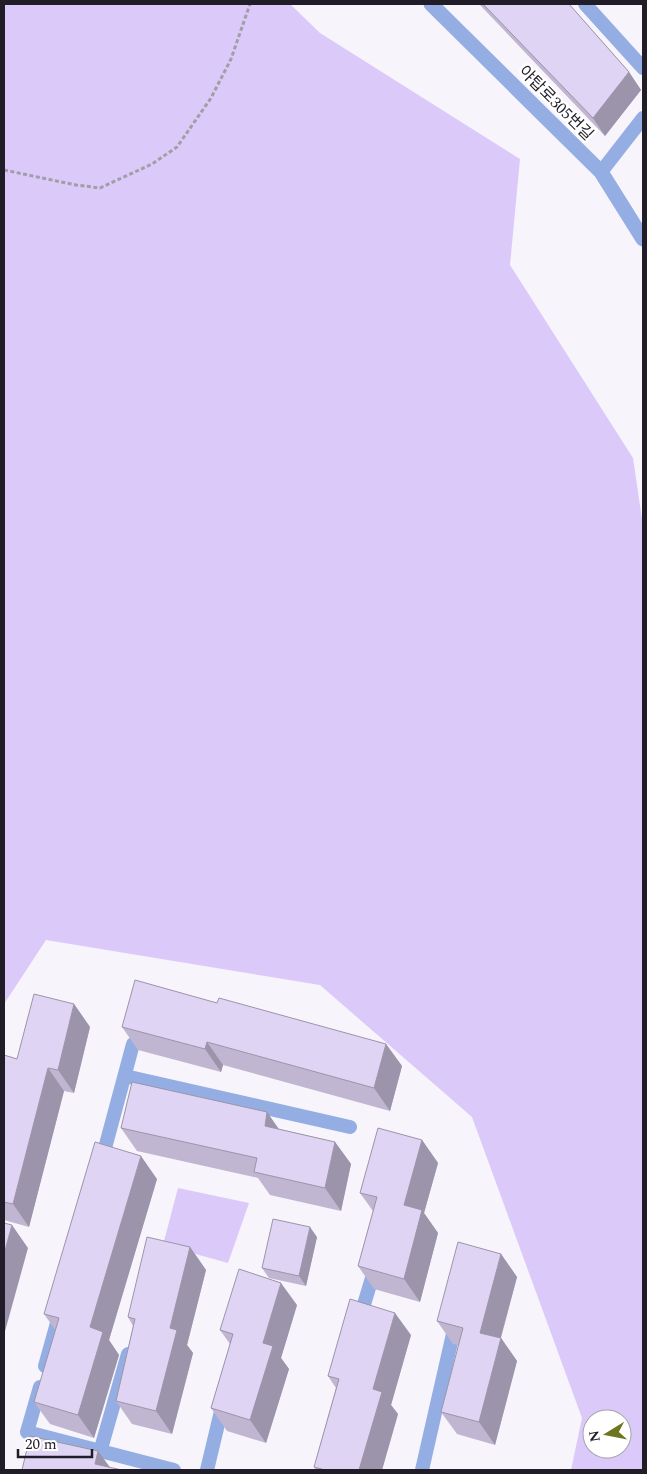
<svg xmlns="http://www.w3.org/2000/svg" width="647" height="1474" viewBox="0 0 647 1474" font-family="Spectral,'Noto Sans KR',serif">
<rect width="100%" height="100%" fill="#f7f4fb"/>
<!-- green -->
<path fill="#dbc9fa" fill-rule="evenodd" d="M4,4H290L320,33L520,159L510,265L633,458L643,526V1470H571L582,1418L472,1117L320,985L46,940L4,1004ZM592,1419H622V1449H592Z
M178,1188L249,1203L228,1263L163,1245Z"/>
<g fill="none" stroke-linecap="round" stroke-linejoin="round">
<!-- path -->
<path stroke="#a19ea6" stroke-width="3" stroke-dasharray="4 2.5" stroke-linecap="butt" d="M4,170L76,185L100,188L152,164L177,147L211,98L231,59L250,4"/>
<!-- service -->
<path stroke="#94aee3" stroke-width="14" d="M585,4L643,68
M601,172L643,118
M125,1076L350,1127
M101,1163L133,1044
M359,1321L375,1268
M45,1366L60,1312
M40,1387L27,1432L174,1470
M100,1452L128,1354
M207,1470L223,1403
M422,1470L455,1325"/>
<!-- minor -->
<path stroke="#94aee3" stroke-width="15" d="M431,4L601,172L643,239"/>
</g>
<!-- wall -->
<path fill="#c0b6d1" d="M479,4H569L629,72L641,90L605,136Z
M217,1003L386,1044L402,1066L390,1111L223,1065L221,1072L138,1050L122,1027Z
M74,1004L90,1027L74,1093L64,1091L29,1227L4,1220V1055L17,1059Z
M121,1128L279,1129L335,1142L351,1164L341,1211L270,1195L258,1178L137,1151Z
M422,1140L438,1163L424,1213L438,1233L420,1302L374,1289L358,1266L373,1211L360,1193Z
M157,1179L109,1340L119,1355L94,1438L50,1424L34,1402L56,1331L44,1314Z
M317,1237L306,1286L269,1278L262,1268Z
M190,1247L206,1270L187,1345L193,1353L172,1434L132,1424L116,1401L133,1326L128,1317Z
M501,1254L517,1277L501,1338L517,1361L495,1445L457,1434L441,1412L459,1345L453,1344L437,1321Z
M297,1305L281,1358L289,1369L266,1443L227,1431L211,1408L230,1344L220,1330Z
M411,1335L391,1405L398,1414L382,1470H316L314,1467L336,1388L328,1376Z"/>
<!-- shaded-wall -->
<path fill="#9c94aa" d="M629,72L641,90L605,136L593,118Z
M74,1004L90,1027L74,1093L58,1070Z
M207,1042L223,1065L221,1072L205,1049Z
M386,1044L402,1066L390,1111L374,1088Z
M48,1068L64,1091L29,1227L13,1204Z
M267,1112L283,1135L265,1126Z
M422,1140L438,1163L424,1213L438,1233L420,1302L404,1279V1205Z
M335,1142L351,1164L341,1211L325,1188Z
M141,1156L157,1179L109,1340L119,1355L94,1438L78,1415L90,1327Z
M12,1225L28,1248L4,1335V1254Z
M310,1227L317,1237L306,1286L299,1276Z
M190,1247L206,1270L187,1345L193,1353L172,1434L156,1411L170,1328Z
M501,1254L517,1277L496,1355L480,1333Z
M281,1283L297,1305L281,1358L289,1369L266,1443L250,1420L263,1343Z
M395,1313L411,1335L391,1405L398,1414L382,1470H359L373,1389Z
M501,1338L517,1361L495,1445L479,1422Z
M98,1451L112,1470L95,1464Z"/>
<!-- building -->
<path fill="#dfd4f3" stroke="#9c94aa" d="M483,4H569L629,72L593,118Z
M135,980L217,1003L219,998L386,1044L374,1088L207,1042L205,1049L122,1027Z
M34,994L74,1004L58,1070L48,1068L13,1204L4,1202V1055L17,1059Z
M132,1082L267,1112L265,1126L335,1142L325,1188L254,1172L257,1158L121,1128Z
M378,1128L422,1140L404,1205L422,1210L404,1279L358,1266L377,1197L360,1193Z
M95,1142L141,1156L90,1327L103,1332L78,1415L34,1402L59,1318L44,1314Z
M273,1219L310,1227L299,1276L262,1268Z
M4,1223L12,1225L4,1254Z
M147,1237L190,1247L170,1328L177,1330L156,1411L116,1401L135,1319L128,1317Z
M458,1242L501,1254L480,1333L501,1338L479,1422L441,1412L463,1328L437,1321Z
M239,1269L281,1283L263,1343L273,1346L250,1420L211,1408L233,1334L220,1330Z
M350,1299L395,1313L373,1389L382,1392L359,1470H325L314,1467L339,1379L328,1376Z
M30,1436L98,1451L95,1464L122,1470H22Z"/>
<g text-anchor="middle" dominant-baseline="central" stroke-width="5" stroke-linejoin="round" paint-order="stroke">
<!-- street labels -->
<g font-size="16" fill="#211d28" stroke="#fff">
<text transform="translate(556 103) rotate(45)">야탑로305번길</text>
</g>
</g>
<!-- border -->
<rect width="647" height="1474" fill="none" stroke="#211d28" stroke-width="10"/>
<!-- north arrow -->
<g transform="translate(607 1434) rotate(260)"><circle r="24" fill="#ffffff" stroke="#a6a5a9"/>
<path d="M0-4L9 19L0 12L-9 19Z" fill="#6d751e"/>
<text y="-8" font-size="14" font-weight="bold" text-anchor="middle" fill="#211d28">N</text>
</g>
<!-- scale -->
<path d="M18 1449v8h74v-8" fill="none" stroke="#211d28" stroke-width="2.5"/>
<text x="25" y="1449" font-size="15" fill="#211d28" stroke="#ffffff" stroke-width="4" paint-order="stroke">20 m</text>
</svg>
